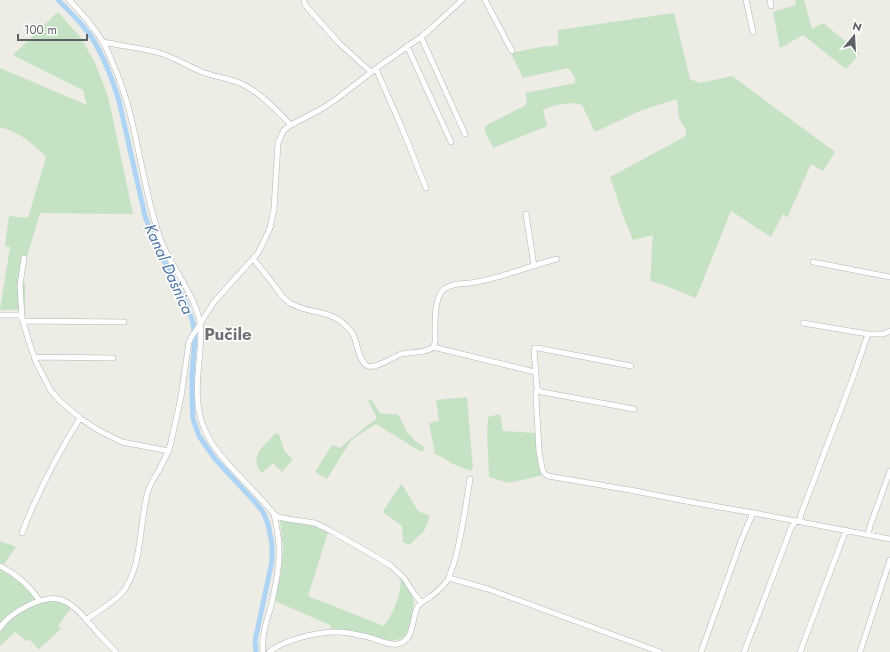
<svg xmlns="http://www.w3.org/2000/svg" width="890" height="652" viewBox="0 0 890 652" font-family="Jost,sans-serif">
<rect width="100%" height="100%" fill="#edece5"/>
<!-- green -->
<path fill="#c5e2c5" d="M795,0H804L812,29L823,23L860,53L846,69L803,35L780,48L773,12L796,5Z
M58,12L81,38L95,63L108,96L133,214L40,213L27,257H23L19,283H25V310H0L10,247L5,246L9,216L28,218L46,157C37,148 27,138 15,133C11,130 5,129 0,127V68L87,105L83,90L13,55Z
M674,13L690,79L700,83L732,76L835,152L823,171L811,164L787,218L783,214L771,237L731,211L696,298L664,285L650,281C652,266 651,251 653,235L633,240L625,221L610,177L686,136V130L679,118L677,99L642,110L595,132L582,105C569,101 555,105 543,110L547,126L493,148L485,132V126L526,105L527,101L525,93L575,83V77L568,68L523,78L511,53L541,47L558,45V30Z
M467,397L472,458L473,467L471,471L453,464L440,456L435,454L429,423L439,421L436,400Z
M371,399L380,413L386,414H397L400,417L406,431L415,441L424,447L423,452L418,450L376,424L354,438L350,442L327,479L315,472L332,445L340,448L348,441L377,418L368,401Z
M500,414L503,431L535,433L537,452L543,475L509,483L489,477L487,434L488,417Z
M276,433L279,434L285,452L293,459L282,472L273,463L262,473C247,457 265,445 276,433Z
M401,484L403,486L418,511L430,516L424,531L409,545L403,542L402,526L384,513V510Z
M280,519L317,527L328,532L308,596L384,626C394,612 401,595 401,577C413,595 417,598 411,619C410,626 408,634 402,638C391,644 379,637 369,635C357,632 344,632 332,630L330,625L275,601L281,571L283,548Z
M0,541L16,547L4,564L0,563Z
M0,568C15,577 30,588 38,604C52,600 59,599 71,608L58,626L61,629L39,649L29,639L26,641L15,632L0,646Z"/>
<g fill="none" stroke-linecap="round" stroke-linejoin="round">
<!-- canal -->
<path stroke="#aed4f5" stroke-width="5" d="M58,0C69,11 81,22 90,35C103,54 112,78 119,101L145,216L155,243L187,305L193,323L195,338L192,375V399L193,419L199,436L215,459L255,502L263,512L268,524L272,544V561L255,641L256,652"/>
<defs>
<path id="minor" d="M69,0C82,13 93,26 103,42C107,49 110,57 113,64C138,119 140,181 160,238C170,266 195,294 200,323C202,335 200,349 199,362C197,383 195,407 204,428C212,448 228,464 243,480C254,491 264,502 274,514C276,525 279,536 279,548C280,567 275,587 271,606C267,620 261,637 263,652
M304,0L305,5L340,44L371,72
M485,0L512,51
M746,0L753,32
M770,0L771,6
M421,37L465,134
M103,42C122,46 142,48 160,53C175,58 188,66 202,72C215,77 229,78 242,84C261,93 277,111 291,125
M407,46L451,142
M376,69L402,128L426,188
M526,214L534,266
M24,258L20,285L22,318L29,342L36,362L51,391L60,401L80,418L98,430L122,442L169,451
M253,259C260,267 267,276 274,285C278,291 283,299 290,303C307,314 329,309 345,325C348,328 351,331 353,334C357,342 359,363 368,366C376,369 393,357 401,354C409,352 428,353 433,347C436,344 435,339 435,335C435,323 434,297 444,289C452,283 461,284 470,283C500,279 528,266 557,259
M813,262L890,277
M0,315H19L22,318
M23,321L124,322
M803,323L868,334
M433,347L535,372
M34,357L113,358
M631,366L538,348H535L534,350L537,388L538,390L542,392L634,409
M538,390L536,392V396L539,451L542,468L544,473L548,476L630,490L696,503L754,513
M274,514L278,517L288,519L315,523L331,531L378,558L391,566L404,578L415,595L421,602
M22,533C37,493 58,454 80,418
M868,535L870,526L890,471
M0,566C16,574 29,585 39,600
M449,578L488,589L660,652
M86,620C98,611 111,604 121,594C143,570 139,521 148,491C150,484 155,477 159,470C164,461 169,452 171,442L181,397L189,342L191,338L214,302L258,253L262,245L270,228L274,209L278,143L281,136L284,130L291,125L323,108L335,100L378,67L421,37L435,25L462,0
M0,628C6,618 19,610 29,605C38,601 48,597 58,599C74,602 87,621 97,632C103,639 110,645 116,652
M269,652C286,639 317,632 338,632C348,632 359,635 368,637C377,639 389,646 398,644C415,639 411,621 417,608C420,602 425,601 430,597C437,592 443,586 448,580C450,576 451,570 453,566C462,538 465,508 470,479
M701,652L741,541L752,515L754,513L890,539
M744,652L776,568L791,528L796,521L800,519L801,514L852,380L868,334H883L890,331
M800,652L846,530
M860,652L890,560"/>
</defs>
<!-- minor casing -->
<use href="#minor" stroke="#b2b5b8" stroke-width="6"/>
<!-- minor -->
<use href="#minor" stroke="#fff" stroke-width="5"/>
</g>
<g text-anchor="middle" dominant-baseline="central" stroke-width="3" stroke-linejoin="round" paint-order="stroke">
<!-- water labels -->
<g font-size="16" font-style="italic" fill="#4c75a5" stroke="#fff">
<text transform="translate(169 269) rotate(66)">Kanal Dašnica</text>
</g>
<!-- quarter labels -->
<g font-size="17" font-weight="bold" fill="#6e7275" stroke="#fff">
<text x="228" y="334">Pučile</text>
</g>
</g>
<!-- north arrow -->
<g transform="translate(854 36) rotate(18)" stroke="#ffffff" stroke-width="3" paint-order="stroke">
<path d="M0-3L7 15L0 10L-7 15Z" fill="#5d6064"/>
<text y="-6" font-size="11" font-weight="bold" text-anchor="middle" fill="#5d6064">N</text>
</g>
<!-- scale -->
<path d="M18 34v6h69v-6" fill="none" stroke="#5d6064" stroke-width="2"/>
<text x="24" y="34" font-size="12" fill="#5d6064" stroke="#ffffff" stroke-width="3" paint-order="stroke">100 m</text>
</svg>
